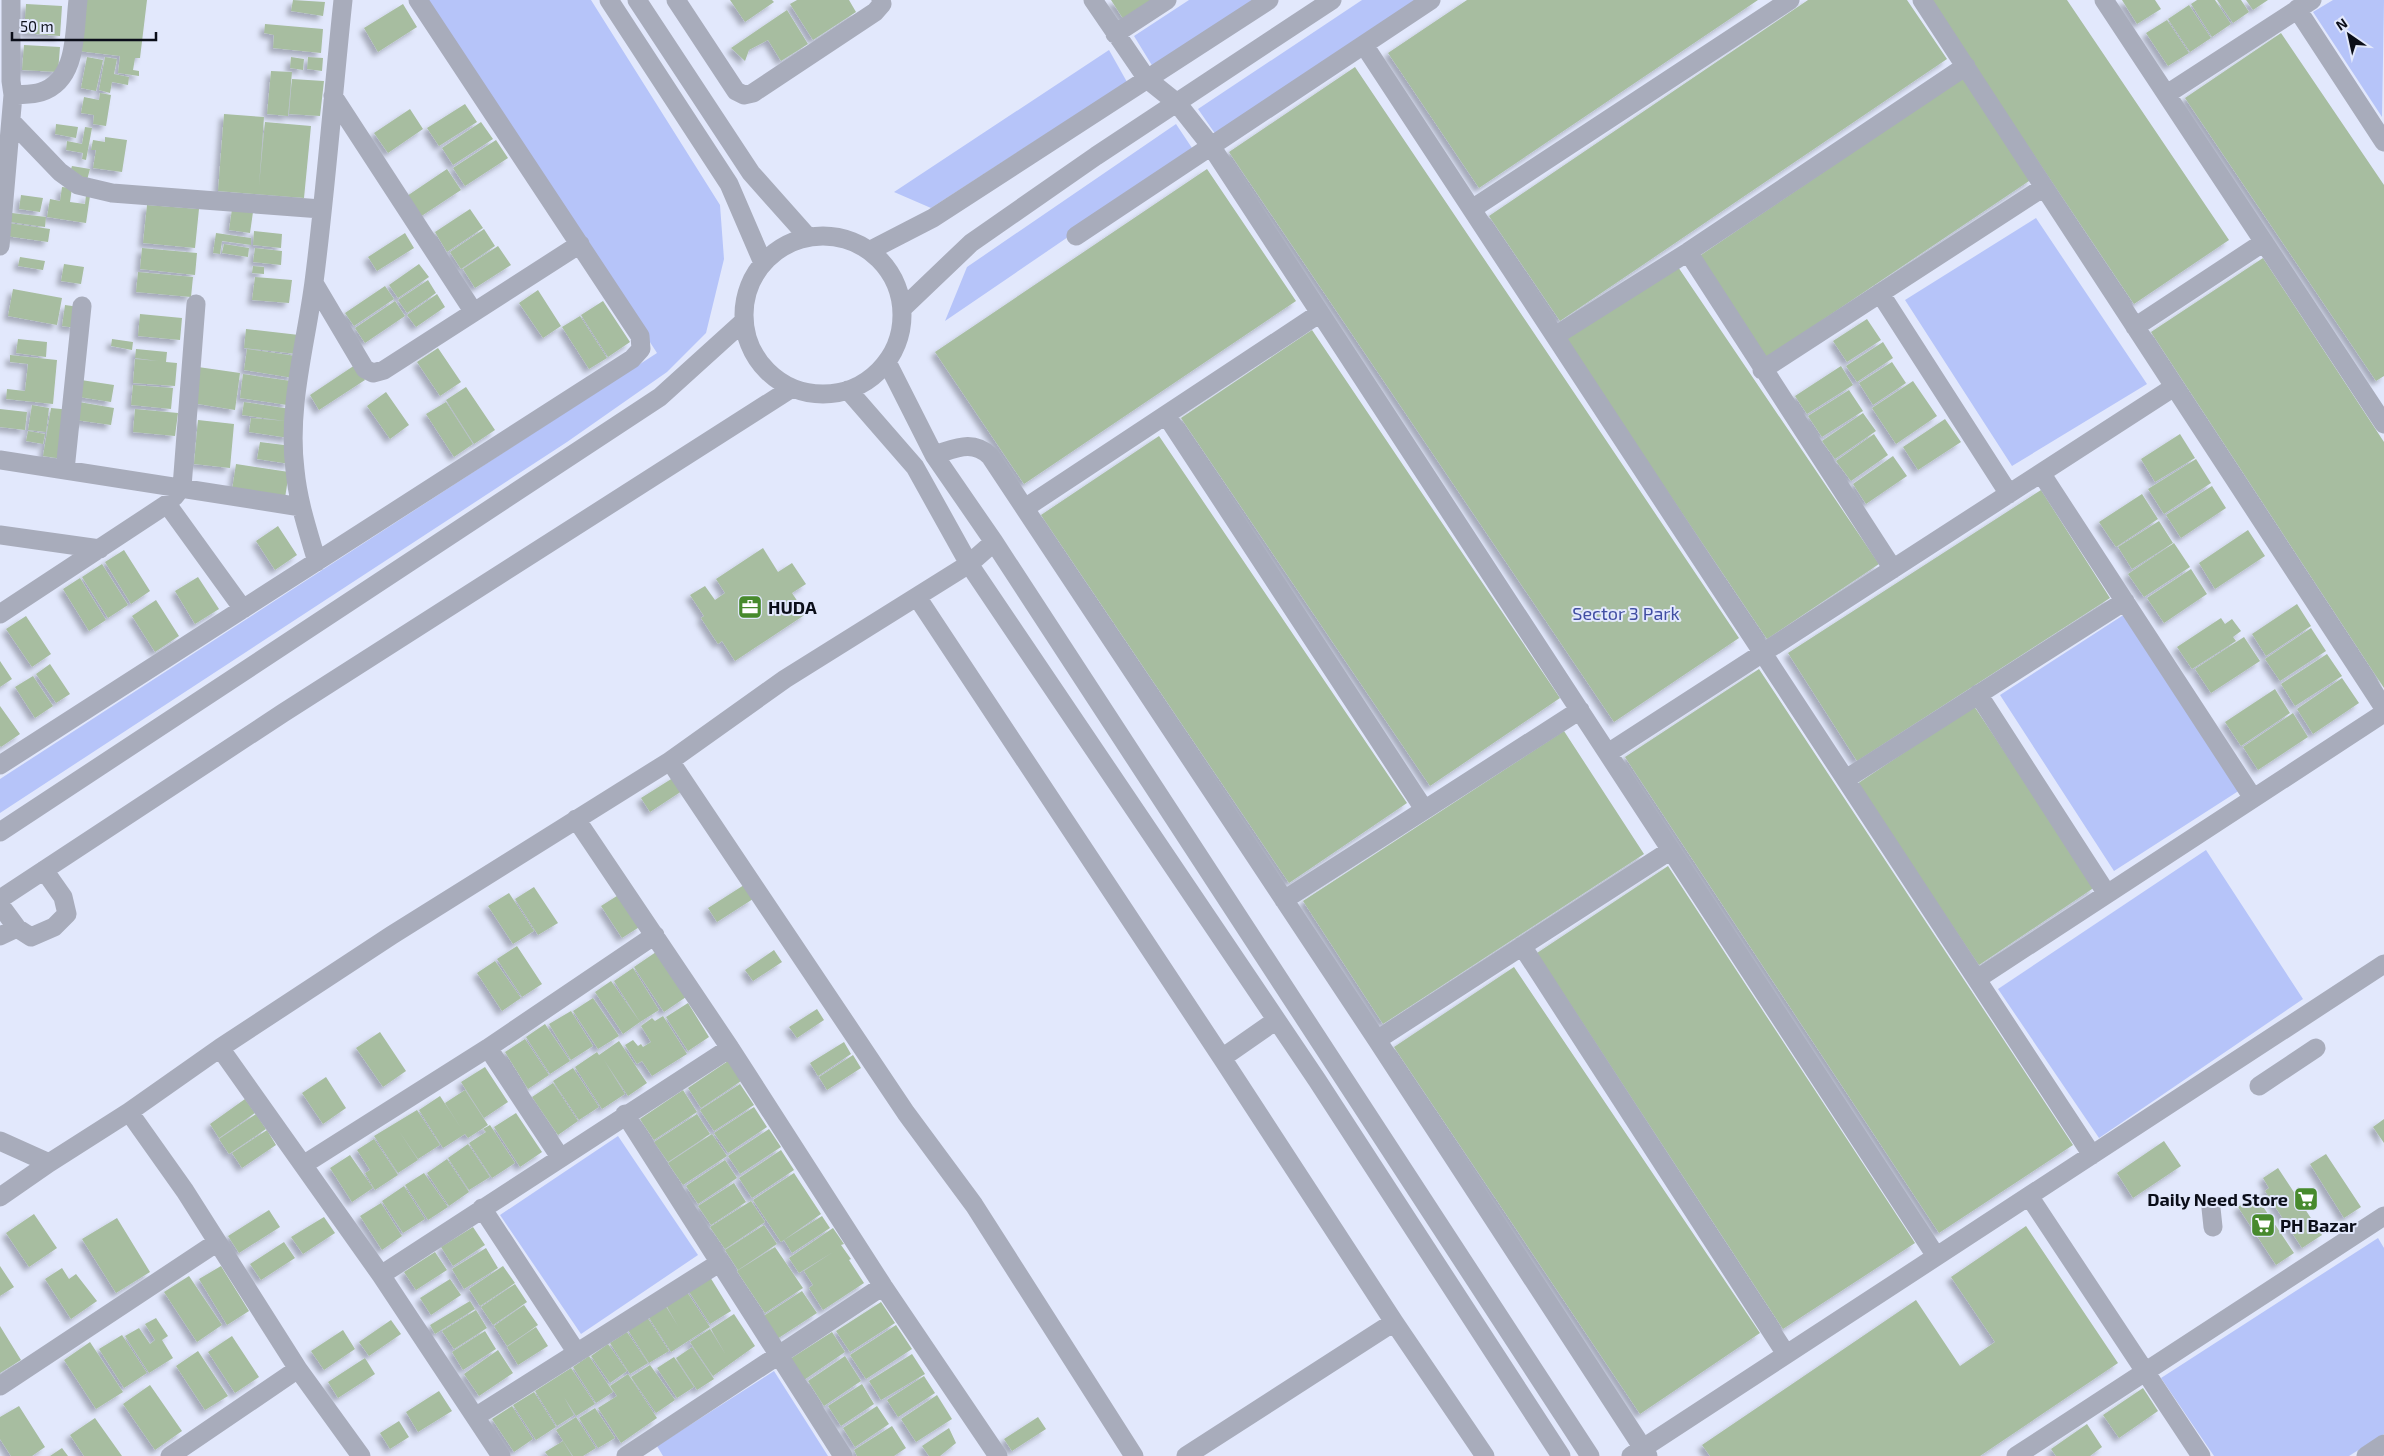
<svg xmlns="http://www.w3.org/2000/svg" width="2384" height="1456" viewBox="0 0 2384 1456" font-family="'Exo 2',sans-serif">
<defs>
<filter id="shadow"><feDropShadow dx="-4.5" dy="4.5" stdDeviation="2.5" flood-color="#0004"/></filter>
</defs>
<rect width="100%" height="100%" fill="#e2e8fc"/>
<!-- green -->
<path fill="#b6c4f9" d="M428,0H591L720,205L724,259L706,333L667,372L567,442L0,813V779L657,353Z
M1189,0H1253L1153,67L1134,36Z
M1362,0H1419L1216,135L1198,109Z
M2333,0H2384L2382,117L2313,12Z
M1109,50L1127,82L931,208L894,192Z
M1176,124L1194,151L945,321L967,267Z
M2036,218L2147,384L2012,466L1905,300Z
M2125,614L2240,790L2114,871L2000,695Z
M2206,850L2303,999L2099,1138L1998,989Z
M618,1136L698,1255L581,1334L500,1215Z
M2378,1238L2384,1248V1434L2349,1456H2214L2161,1378Z
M774,1371L828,1456H663L657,1446Z"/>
<!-- building -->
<path fill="#a7bda0" filter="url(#shadow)" d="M85,0H147L140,58H135L133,70L139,71V76L118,73L120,56L78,51Z
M293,0L325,2L323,16L291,11Z
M730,0H772L774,2L745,22Z
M797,0H849L856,12L813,40L790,4Z
M1111,0H1153L1124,20Z
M1467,0H1758L1479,188L1388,53Z
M1808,0H1907L1947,59L1560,321L1489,216Z
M1930,0H2067L2229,240L2134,304Z
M2122,0H2155L2161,9L2137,24Z
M2197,0H2215L2231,24L2212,37L2191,4Z
M2217,0H2241L2249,12L2233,23Z
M2246,0H2268L2253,10Z
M26,4L62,6L60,36L24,33Z
M403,4L417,27L378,52L364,28Z
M2189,5L2211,38L2190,52L2168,19Z
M787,10L808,44L781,61L768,40L749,50L745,61L731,48Z
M2167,20L2189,53L2168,66L2146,33Z
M265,24L323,29L321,53L273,48L274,35L264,33Z
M2281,33L2384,185V376L2376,381L2185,98Z
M24,45L60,47L58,72L22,70Z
M87,57L103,60L96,91L81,88Z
M105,57L117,59L114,74L129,77L128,85L112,82L110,93L99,90Z
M291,57L304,59L303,70L290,68Z
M308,57L323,58L322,71L307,69Z
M1355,67L1739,638L1614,722L1229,152Z
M271,71L292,72L288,116L267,114Z
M1964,77L2032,179L1766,358L1698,257Z
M292,79L324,81L320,116L289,114Z
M100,93L111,95L106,126L93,124L94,115L81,113L84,97L99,100Z
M465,104L477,122L439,146L427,128Z
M410,109L423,129L388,153L374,133Z
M224,114L264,117L259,186L265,122L311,126L304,198L218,191Z
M481,122L493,139L453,165L442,148Z
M56,124L78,127L76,138L55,134Z
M85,127L92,128L86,160L82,159L83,153L66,150L67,141L82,144Z
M105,137L127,140L122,172L93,168L96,150H91L93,140L105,142Z
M496,140L508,158L465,186L453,168Z
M72,166L90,169L87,180L71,169Z
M447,169L461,190L420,217L407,196Z
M1207,169L1296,301L1024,484L935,352Z
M62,187L72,188L70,202L85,204L86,195L90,196L86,223L47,217L50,199L60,201Z
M21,195L43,198L40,212L19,209Z
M147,205L199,209L195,248L143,243Z
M232,209L253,212L250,233L229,230Z
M470,209L483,228L447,252L435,232Z
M12,213L46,217L45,227L10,222Z
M8,223L50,229L48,242L6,236Z
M484,229L495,246L461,269L450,252Z
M254,231L282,234L281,248L253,245Z
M216,233L251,238V245L222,241L220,254L213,253Z
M405,233L414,248L377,271L368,257Z
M224,244L249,248L248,257L222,253Z
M498,246L511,265L475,288L463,269Z
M142,248L197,253L195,275L140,269Z
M255,248L282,251L281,265L253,262Z
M20,257L45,261L43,270L18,266Z
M2263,258L2384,442V688L2151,332Z
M64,264L84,267L81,284L61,281Z
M419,264L429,277L398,298L389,285Z
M1676,264L1879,564L1767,639L1565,339Z
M253,266L264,267V274L252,273Z
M138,272L193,277L191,297L136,292Z
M255,277L292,280L289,303L252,300Z
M428,280L436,293L407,313L398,300Z
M385,286L394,299L354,326L345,313Z
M13,289L62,298L57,325L8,316Z
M538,290L561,326L543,338L519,303Z
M437,294L445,307L416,327L407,315Z
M395,301L405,316L365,343L355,328Z
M603,301L630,342L608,357L581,315Z
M65,305L79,307L76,328L62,326Z
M140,314L182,318L180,340L138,336Z
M580,316L607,358L589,369L562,327Z
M1867,319L1881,340L1847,362L1833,341Z
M246,329L299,335L297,354L244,348Z
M1312,330L1560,698L1430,786L1181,418Z
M18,339L47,342L46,357L16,353Z
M112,339L133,342L132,350L111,346Z
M1883,342L1893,358L1857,382L1846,366Z
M438,348L461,382L440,396L417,362Z
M136,349L167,352L166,362L177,363L175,386L133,383L135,359L158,361L135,358Z
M247,349L296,356L293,378L244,370Z
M10,355L57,360L53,404L6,399L7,389L25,391L28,364L10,362Z
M1892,362L1906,383L1873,405L1859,383Z
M355,365L365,380L319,410L310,395Z
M1841,366L1853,385L1807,414L1795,396Z
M198,367L240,373L235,410L192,403Z
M243,374L291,381L287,405L240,398Z
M81,380L114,385L111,402L79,397Z
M1913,381L1937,416L1896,444L1872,408Z
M133,385L173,388L171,409L131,405Z
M466,387L495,430L474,444L446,400Z
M1849,390L1863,411L1822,437L1808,416Z
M386,392L409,425L390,439L367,406Z
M79,402L114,408L111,425L76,420Z
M244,402L291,409L289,438L249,432L251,418L285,421L242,415Z
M446,402L473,444L454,457L426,414Z
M32,405L49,408L46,432L28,430Z
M51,408L71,410L63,459L43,456Z
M0,409L27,412L25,430L0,427Z
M135,409L178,413L175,436L133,432Z
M1863,413L1876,431L1835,459L1822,441Z
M1945,419L1961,442L1918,470L1903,447Z
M198,420L234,424L230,468L194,464Z
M28,431L45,434L43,444L26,441Z
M1874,434L1888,455L1851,481L1836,461Z
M2180,434L2195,458L2155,482L2141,459Z
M1159,436L1407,803L1289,883L1041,515Z
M260,442L292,446L290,464L257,459Z
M1893,456L1907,476L1866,504L1853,484Z
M2196,459L2211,483L2164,514L2148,489Z
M236,464L289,472L285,498L232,490Z
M2212,486L2226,508L2181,538L2166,515Z
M2041,490L2110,598L1857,761L1788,653Z
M2142,494L2158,519L2116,547L2099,522Z
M2159,521L2173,543L2132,569L2118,547Z
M278,526L297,555L275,570L256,541Z
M2248,530L2265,556L2215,589L2199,563Z
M2174,543L2190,567L2144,597L2128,574Z
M763,548L778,572L792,563L806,584L792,593L806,614L735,661L722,641L718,644L701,618L704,616L690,595L705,586L715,600L725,593L716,579Z
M124,550L150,591L131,604L105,562Z
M102,564L128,605L108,618L82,577Z
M2191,569L2207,594L2164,623L2147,598Z
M198,577L219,609L195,624L175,591Z
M80,578L106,620L89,631L63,589Z
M156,600L179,636L155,652L132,616Z
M2297,604L2311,626L2266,656L2252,634Z
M26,616L51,654L32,667L6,629Z
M2221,618L2225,624L2232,619L2241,631L2233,637L2236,641L2192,669L2177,647Z
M2311,628L2326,651L2280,681L2265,659Z
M2244,637L2260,661L2211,693L2195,669Z
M2327,654L2342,676L2295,706L2281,684Z
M0,661L12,679L0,687Z
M50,664L70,694L56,703L36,674Z
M1759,669L2073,1145L1939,1233L1625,757Z
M33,676L53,706L35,718L15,687Z
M2342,678L2359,703L2313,734L2297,709Z
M2275,689L2290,713L2241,746L2225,722Z
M0,706L20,734L1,747L0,746Z
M1974,706L2095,887L1979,965L1857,784Z
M2293,713L2308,737L2258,770L2243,747Z
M1564,731L1644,854L1383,1024L1303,901Z
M676,776L685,789L650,812L641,798Z
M1668,866L1915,1243L1783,1329L1537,953Z
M744,885L753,899L717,922L708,908Z
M534,887L558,923L538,935L515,899Z
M509,893L534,931L513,944L488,906Z
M620,894L641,926L622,938L601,906Z
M517,946L542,984L522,997L497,959Z
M774,950L782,962L753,981L745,970Z
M656,952L686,997L664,1012L634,967Z
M495,961L521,998L502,1011L477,973Z
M1514,967L1760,1333L1640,1414L1394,1047Z
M633,968L659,1010L640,1022L614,981Z
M611,981L640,1022L623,1034L595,992Z
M593,998L619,1036L598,1049L573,1011Z
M688,1003L709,1037L688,1051L666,1017Z
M817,1009L824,1020L797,1038L789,1027Z
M571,1011L593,1046L571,1060L549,1024Z
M663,1016L687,1054L652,1076L642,1061L637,1064L625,1045L633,1040L638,1046L641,1044L643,1047L651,1042L641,1026L652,1018L655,1021Z
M545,1024L570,1061L550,1074L526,1037Z
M380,1032L406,1071L383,1087L356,1048Z
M525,1039L549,1075L528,1089L505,1052Z
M619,1041L647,1083L628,1096L604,1060L625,1094L602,1109L575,1067L597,1052L599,1055Z
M844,1042L851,1054L818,1076L810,1063Z
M853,1055L861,1068L827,1090L819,1077Z
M731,1059L744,1079L701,1108L688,1088Z
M485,1067L508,1102L484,1118L461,1082Z
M573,1068L599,1107L579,1120L553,1081Z
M326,1077L346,1108L323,1124L302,1093Z
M553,1083L578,1121L558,1135L532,1097Z
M740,1084L754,1105L714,1131L700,1110Z
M465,1090L488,1125L468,1138L465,1134L443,1148L419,1110L440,1096L461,1128L445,1103Z
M683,1090L697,1112L654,1140L640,1119Z
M245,1099L255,1113L219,1138L210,1124Z
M754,1107L767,1127L728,1153L714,1133Z
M417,1110L440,1145L418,1159L399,1131L418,1160L398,1173L374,1136Z
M516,1113L542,1152L520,1167L494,1127Z
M256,1114L266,1129L229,1154L219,1139Z
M697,1114L710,1134L668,1162L654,1142Z
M2384,1119V1143L2373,1127Z
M490,1125L515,1163L492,1178L469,1143L486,1132L483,1129Z
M769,1129L781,1147L740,1174L728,1156Z
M267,1130L276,1145L242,1168L232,1153Z
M712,1134L727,1156L683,1185L668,1163Z
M374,1139L398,1175L375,1190L365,1173L370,1170L357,1150Z
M2164,1141L2181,1166L2133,1198L2117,1173Z
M468,1144L490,1177L469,1190L448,1158Z
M781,1150L794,1170L752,1198L739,1178Z
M2326,1154L2361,1207L2344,1218L2310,1164Z
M350,1155L373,1188L352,1202L330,1168Z
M447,1159L469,1192L449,1206L427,1173Z
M725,1160L737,1178L698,1204L686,1186Z
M2278,1168L2322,1235L2302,1248L2265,1191L2269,1188L2263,1178Z
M424,1173L448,1207L428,1220L405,1185Z
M794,1173L821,1214L781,1242L753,1200Z
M734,1183L746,1202L711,1225L698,1206Z
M404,1186L425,1219L403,1233L382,1201Z
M2256,1196L2294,1253L2276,1265L2238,1207Z
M751,1201L765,1222L725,1249L710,1227Z
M381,1203L402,1236L382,1250L360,1216Z
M269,1210L280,1227L239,1253L228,1236Z
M34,1214L57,1248L29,1267L6,1233Z
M822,1216L830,1228L792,1253L784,1240Z
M324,1217L335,1233L303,1254L291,1237Z
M117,1218L150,1272L116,1293L82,1239Z
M764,1225L777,1244L738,1270L725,1250Z
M2026,1226L2118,1363L1980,1456H1710L1702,1445L1916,1300L1960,1366L1995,1342L1951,1277Z
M473,1227L485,1245L453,1266L441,1247Z
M833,1228L844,1244L841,1245L851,1259L849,1260L864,1283L823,1310L809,1288L813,1285L804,1271L833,1252L799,1273L789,1258Z
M284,1242L295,1258L261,1280L250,1264Z
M775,1247L803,1288L765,1313L737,1271Z
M486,1248L498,1268L464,1289L452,1269Z
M435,1252L447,1270L416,1290L404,1272Z
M0,1266L14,1287L0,1296Z
M221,1266L249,1311L227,1325L199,1279Z
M503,1266L515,1283L480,1306L469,1289Z
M62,1268L69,1279L76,1274L97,1301L71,1319L45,1279Z
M189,1276L222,1325L197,1342L164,1292Z
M710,1277L731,1311L710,1324L688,1290Z
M450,1279L461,1295L431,1315L420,1298Z
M515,1284L527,1302L493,1325L481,1307Z
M802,1291L817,1313L777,1339L762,1317Z
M687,1292L710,1327L671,1352L648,1316L665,1305L678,1326L666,1305Z
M470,1301L475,1309L435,1334L430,1325Z
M881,1302L895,1323L850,1352L836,1331Z
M524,1305L538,1325L507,1346L494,1326Z
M476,1310L487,1328L454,1349L442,1331Z
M734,1314L755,1346L713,1376L690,1342L710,1329L726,1355L711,1329Z
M647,1317L669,1351L649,1363L628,1330Z
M156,1318L168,1336L162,1340L173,1358L149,1373L125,1336L139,1328L150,1344L155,1340L145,1324Z
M391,1320L401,1334L369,1356L359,1342Z
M896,1325L912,1349L866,1379L850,1355Z
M0,1326L21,1360L0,1373Z
M536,1327L548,1346L518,1365L507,1347Z
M343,1330L355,1349L324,1370L311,1351Z
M485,1331L496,1349L463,1370L452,1352Z
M627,1332L648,1363L630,1374L610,1343Z
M832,1332L845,1352L804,1380L790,1359Z
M122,1335L147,1373L124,1388L99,1349Z
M232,1336L259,1377L235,1393L208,1352Z
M90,1342L123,1392L96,1409L64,1360Z
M608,1344L627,1371L610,1383L591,1356Z
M692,1347L714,1379L697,1390L676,1358Z
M498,1350L513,1373L479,1396L464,1374Z
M198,1351L228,1396L205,1410L176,1366Z
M912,1354L925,1374L881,1400L869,1381Z
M589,1356L613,1392L596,1403L573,1367Z
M845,1356L861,1381L824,1406L808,1381Z
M674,1357L694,1387L677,1398L657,1368Z
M365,1358L375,1374L338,1398L328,1382Z
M650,1365L675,1400L656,1413L631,1377Z
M571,1368L595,1404L576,1416L564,1397L574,1415L557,1426L535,1391Z
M628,1374L657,1418L621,1443L598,1408L617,1396L610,1386Z
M924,1376L935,1393L898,1417L887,1400Z
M862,1384L874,1404L841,1426L828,1406Z
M150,1385L182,1431L155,1450L123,1404Z
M2143,1388L2158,1411L2119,1438L2103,1415Z
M439,1391L452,1411L418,1432L406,1412Z
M534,1392L556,1427L536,1440L513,1405Z
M937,1395L952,1419L916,1442L901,1419Z
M19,1406L45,1447L32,1456H11L0,1439V1417Z
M512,1406L533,1439L514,1452L492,1419Z
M877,1406L889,1424L855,1447L843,1428Z
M595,1408L615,1438L598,1448L579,1418Z
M576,1417L596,1448L583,1456H573L556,1430Z
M1038,1417L1046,1429L1012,1451L1004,1439Z
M95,1418L122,1456H84L70,1435Z
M399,1421L409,1437L390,1449L380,1433Z
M2087,1424L2102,1447L2090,1456H2056L2051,1449Z
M892,1426L906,1448L894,1456H857L854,1450Z
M949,1428L956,1443L940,1456H929L922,1446Z
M563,1441L572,1456H548L545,1452Z
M62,1448L68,1456H50Z"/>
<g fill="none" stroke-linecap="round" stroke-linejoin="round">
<!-- minor -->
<path stroke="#a8acbb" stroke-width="19" d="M609,0L729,184L763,263
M637,0L751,173L808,237
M676,0L736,91L744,95L753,93L875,12L882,4L881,0
M1093,0L1147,79L1177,103L1211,146L1936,1256
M1922,0L2384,708
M2104,0L2384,424
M2297,9L2384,142
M1115,34L1167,0
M1364,45L2092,1155
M2167,94L2312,0
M13,95C22,94 32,95 41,92C78,80 74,32 78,0
M333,96L473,311
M11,121L60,172L78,185L112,193L321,209
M1472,209L1790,0
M744 315a79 79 0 1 1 158 0a79 79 0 1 1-158 0Z
M1076,236L1431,0
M0,246L13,95L11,81V0
M871,250L933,218L1269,0
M1688,252L1893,569
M314,283L365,369L373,373L384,370L580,244
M1880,293L2009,494
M903,308L971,243L1096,156L1332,0
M2135,327L2264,242
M1555,336L1688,252L1966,66
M887,362L934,455L994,542L1590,1456
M1762,370L2044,187
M848,390L915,467L969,564L1317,1080L1561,1456
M1166,415L1424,809
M934,455C955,449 972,439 990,456L1377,1040L1648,1456
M0,460L301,507
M65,470L82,306
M2041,473L2253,798
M174,497L182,487L196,304
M1025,508L1320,313
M0,535L100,549
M317,562C308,531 298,502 295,470C287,407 306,344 314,282C326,189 333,94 343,0
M917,597L1222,1058L1394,1322L1485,1456
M0,614L167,504L243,609
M1978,694L2107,894
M1608,753L2174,387
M670,761L906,1113L974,1205L1134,1456
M0,765L632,359L641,349L640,336L418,0
M1846,779L2125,601
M576,819L730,1048L883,1286L998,1456
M0,832L660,397L744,321
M0,899L283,713L792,388
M1284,900L1580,710
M0,905L17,928L31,937L54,927L67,914L63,897L44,870
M0,936L17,928
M1522,946L1786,1354
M1977,979L2384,713
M1377,1040L1671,850
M220,1048L381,1275L501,1456
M488,1048L560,1157
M1222,1058L1275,1021
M2259,1086L2316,1048
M129,1112L185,1191L298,1369L361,1456
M625,1114L843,1456
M0,1141L49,1163
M303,1165L488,1048L655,935
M2029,1196L2201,1456
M0,1197L49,1163L129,1112L220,1048L392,935L670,761L785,679L969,564L994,542
M482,1208L577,1353
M2211,1208L2213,1227
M381,1275L730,1048
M0,1386L216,1243
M475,1417L719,1263
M170,1456L298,1369
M626,1456L883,1286
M1186,1456L1394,1322
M1631,1456L2384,964
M2016,1456L2384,1216
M2366,1456L2384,1444"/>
</g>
<!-- icons -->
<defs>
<symbol id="office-square" viewBox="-11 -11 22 22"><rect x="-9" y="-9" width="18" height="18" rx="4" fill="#478a2d" stroke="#e2e8fc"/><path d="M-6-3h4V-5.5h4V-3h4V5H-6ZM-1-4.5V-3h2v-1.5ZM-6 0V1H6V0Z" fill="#fff"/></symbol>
<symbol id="supermarket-square" viewBox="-11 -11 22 22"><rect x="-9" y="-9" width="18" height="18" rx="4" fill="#478a2d" stroke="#e2e8fc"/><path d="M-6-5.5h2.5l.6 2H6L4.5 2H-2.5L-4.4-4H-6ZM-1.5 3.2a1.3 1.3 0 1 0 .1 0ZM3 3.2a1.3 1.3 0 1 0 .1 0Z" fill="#fff"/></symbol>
</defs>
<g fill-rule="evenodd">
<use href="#office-square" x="736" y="593" width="28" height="28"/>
<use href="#supermarket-square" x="2292" y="1185" width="28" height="28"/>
<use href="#supermarket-square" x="2249" y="1211" width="28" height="28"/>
</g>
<g text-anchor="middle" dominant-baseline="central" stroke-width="4" stroke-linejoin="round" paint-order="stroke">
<!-- poi labels -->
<g font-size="18" font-weight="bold" fill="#0b0e19" stroke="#e2e8fc" text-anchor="start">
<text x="768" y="607">HUDA</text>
<text x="2288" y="1199" text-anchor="end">Daily Need Store</text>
<text x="2280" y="1225">PH Bazar</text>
</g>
<!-- park labels -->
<g font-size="18" fill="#404ea2" stroke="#e2e8fc">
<text x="1626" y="613">Sector 3 Park</text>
</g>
</g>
<!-- north arrow -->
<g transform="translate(2349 35) rotate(326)" stroke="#e2e8fc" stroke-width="4" paint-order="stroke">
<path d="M0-4L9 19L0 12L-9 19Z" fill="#0b0e19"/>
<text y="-8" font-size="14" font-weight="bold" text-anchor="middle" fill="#0b0e19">N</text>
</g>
<!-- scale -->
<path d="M12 32v8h144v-8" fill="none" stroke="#0b0e19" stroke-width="2.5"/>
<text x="20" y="32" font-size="15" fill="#0b0e19" stroke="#e2e8fc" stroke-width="4" paint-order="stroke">50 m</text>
</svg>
